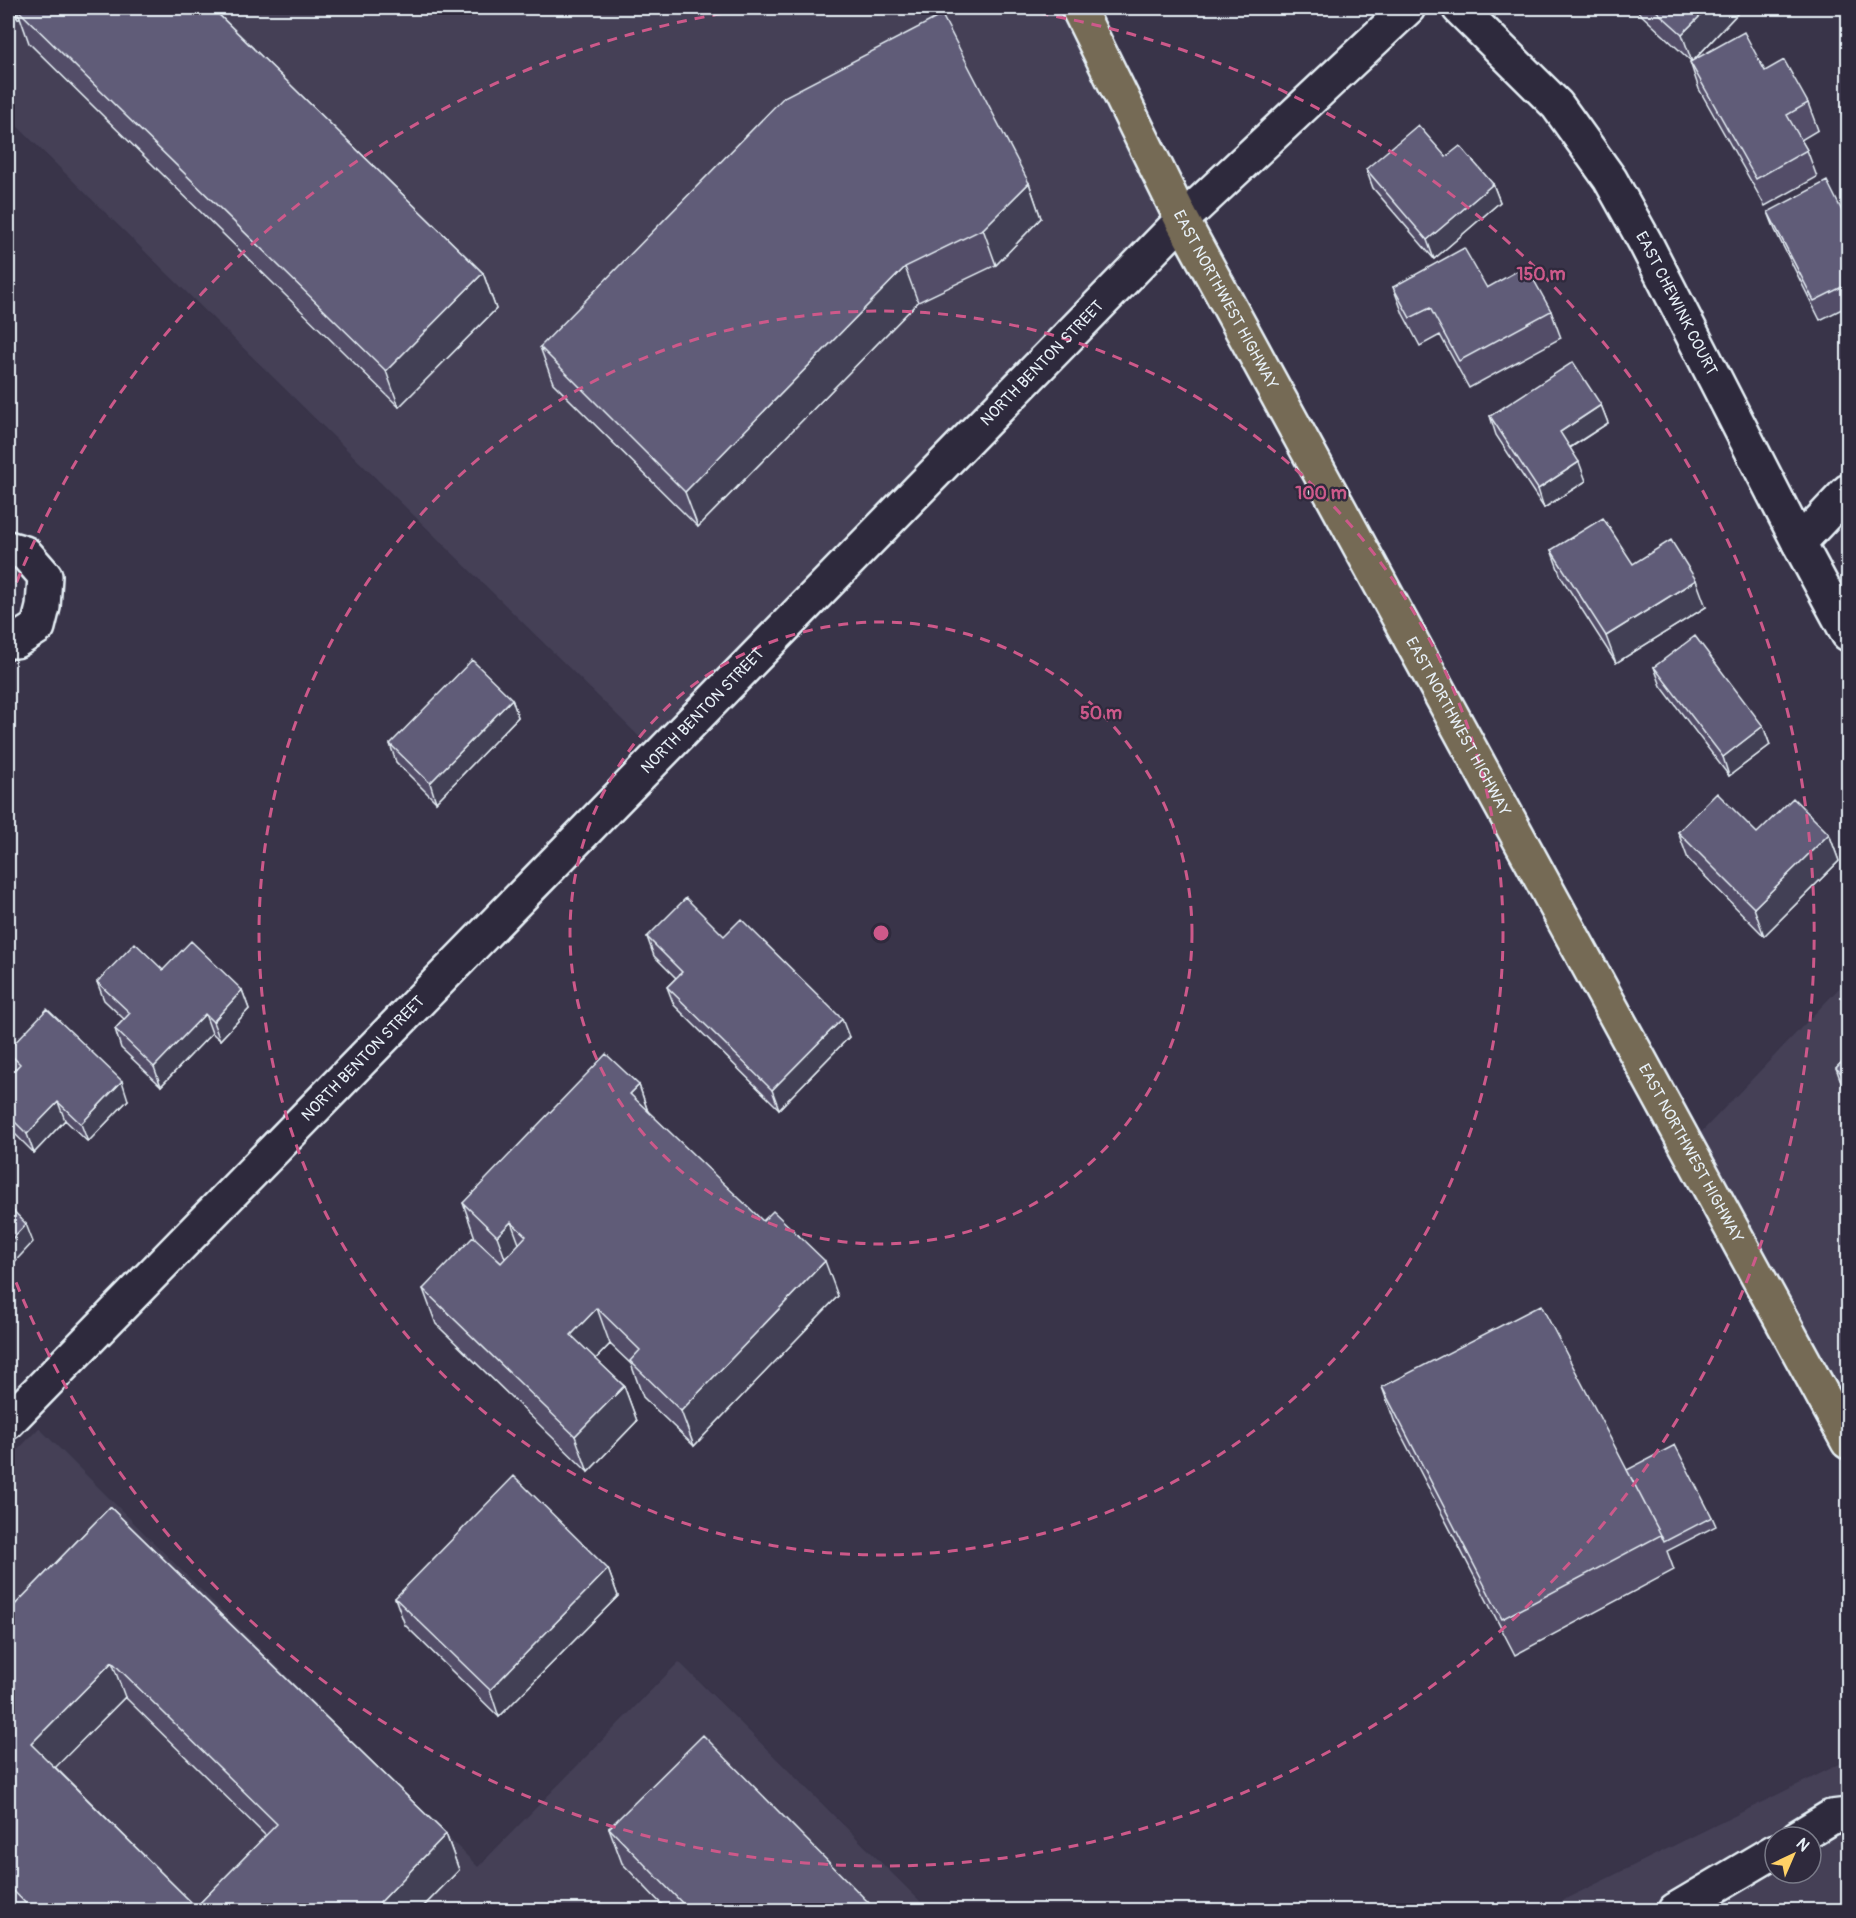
<svg xmlns="http://www.w3.org/2000/svg" width="1856" height="1918" viewBox="0 0 1856 1918" font-family="Pangolin,sans-serif">
<rect width="100%" height="100%" fill="#393449"/>
<filter id="ink" filterUnits="userSpaceOnUse"><feTurbulence type="fractalNoise" baseFrequency=".0167" numOctaves="2"/><feDisplacementMap in="SourceGraphic" scale="12" xChannelSelector="R" yChannelSelector="G"/><feConvolveMatrix kernelMatrix="1 2 1 2 8 2 1 2 1" color-interpolation-filters="sRGB"/></filter>
<g filter="url(#ink)">
<!-- built -->
<path fill="#454057" fill-rule="evenodd" d="M8,8H1078L1182,220L659,756L8,117Z
M1848,979V1442L1688,1146Z
M39,1428L478,1867L679,1662L929,1910H8V1460Z
M1848,1760V1910H1543ZM1775,1837H1811V1873H1775Z"/>
<g fill="none" stroke-linecap="round" stroke-linejoin="round">
<defs>
<g id="minor">
<path id="s1" d="M1459,8L1557,105L1610,179L1645,242L1799,543L1848,634"/>
<path d="M1799,543L1848,491"/>
<path d="M8,548L25,553L45,576L43,607L38,627L16,641H8"/>
<path id="s2" d="M8,1422L1182,220L1408,8"/>
<path d="M1798,1837L1831,1817L1848,1815"/>
<path d="M1675,1910L1775,1851"/>
</g>
<g id="major">
<path id="s3" d="M1078,8L1182,220L1848,1442"/>
</g>
</defs>
<!-- minor casing -->
<use href="#minor" stroke="#e8f1f8" stroke-width="38"/>
<!-- major casing -->
<use href="#major" stroke="#e8f1f8" stroke-width="38"/>
<!-- minor -->
<use href="#minor" stroke="#2f2a3d" stroke-width="33"/>
<!-- major -->
<use href="#major" stroke="#756a55" stroke-width="33"/>
</g>
<!-- wall -->
<path fill="#534e67" stroke="#e8f1f8" stroke-width="1.5" fill-rule="evenodd" d="M8,8H212L483,273L496,309L399,407L29,43L20,17L18,19L8,9Z
M1634,8H1735L1737,14L1695,59L1765,71L1808,103L1818,130L1801,140L1807,150L1817,177L1765,206L1699,89L1690,62L1691,61Z
M1446,157L1493,184L1500,202L1434,259L1373,188L1366,169Z
M1029,183L1041,218L996,265L918,302L698,527L553,383L540,347Z
M1768,212L1848,223V306L1820,320L1775,230Z
M1393,287L1487,288L1551,311L1561,338L1469,388L1440,335L1420,346L1403,314Z
M1601,405L1608,423L1570,448L1586,481L1544,508L1496,435L1490,416Z
M1551,550L1633,564L1706,607L1616,663L1561,577Z
M1654,667L1763,726L1770,745L1729,776L1661,686Z
M512,699L518,717L436,802L396,762L390,744Z
M1678,832L1829,834L1839,861L1764,936L1688,859Z
M724,936L849,1037L779,1109L674,1005L667,987L676,978L654,956L647,937Z
M163,970L242,990L249,1009L220,1040L212,1033L161,1086L121,1048L115,1029L124,1019L104,1000L97,982Z
M8,1050L128,1100L88,1142L65,1120L34,1153L8,1127V1077L14,1070L8,1053Z
M1848,1056V1092L1843,1087L1836,1068Z
M639,1085L648,1112L838,1296L694,1446L643,1397L631,1364L610,1344L595,1359L624,1386L637,1421L588,1472L436,1324L423,1289L501,1263L475,1238L463,1203Z
M1382,1387L1627,1470L1712,1517L1716,1526L1667,1551L1674,1570L1515,1655L1395,1423Z
M110,1507L446,1834L459,1870L419,1911H10L8,1908V1612ZM125,1697L266,1836L196,1907L55,1767Z
M608,1569L618,1596L499,1717L405,1625L395,1598Z
M609,1828L877,1911H668L622,1863Z"/>
<!-- shaded-wall -->
<path fill="#434054" stroke="#e8f1f8" stroke-width="1.5" d="M14,8H29H16L20,17L18,19Z
M1708,8H1735L1737,14L1692,62L1682,34Z
M1029,183L1041,218L996,265L983,229Z
M1493,184L1500,202L1434,259L1427,240Z
M905,267L918,302L698,527L685,492Z
M483,273L496,309L399,407L386,371Z
M1601,405L1608,423L1566,450L1560,432Z
M1579,462L1586,481L1544,508L1538,489Z
M1696,580L1706,607L1616,663L1606,636Z
M512,699L518,717L436,802L430,783Z
M1763,726L1770,745L1729,776L1723,757Z
M1829,834L1839,861L1764,936L1754,908Z
M242,990L249,1009L220,1040L213,1022Z
M205,1014L212,1033L161,1086L154,1067Z
M842,1019L849,1037L779,1109L772,1090Z
M122,1081L128,1100L88,1142L81,1124Z
M639,1085L651,1121L630,1094Z
M58,1102L65,1120L34,1153L27,1134Z
M511,1222L524,1257L510,1272L497,1236Z
M26,1224L33,1242L8,1269V1243Z
M825,1261L838,1296L694,1446L681,1411Z
M597,1308L610,1344L584,1371L571,1335Z
M624,1386L637,1421L588,1472L575,1436Z
M608,1569L618,1596L499,1717L490,1690Z
M112,1662L125,1697L44,1779L31,1744Z
M446,1834L459,1870L419,1911H372Z"/>
<!-- building -->
<path fill="#605b78" stroke="#e8f1f8" stroke-width="1.5" fill-rule="evenodd" d="M16,8H212L483,273L386,371Z
M1653,8H1708L1682,34Z
M942,15L1029,183L983,229L905,267L685,492L540,347L784,97Z
M1744,32L1765,71L1784,60L1808,103L1787,115L1807,150L1756,179L1690,62Z
M1418,125L1446,157L1460,146L1493,184L1427,240L1366,169Z
M1827,181L1848,223V284L1814,301L1768,212Z
M1464,248L1487,288L1526,266L1551,311L1459,361L1430,308L1410,318L1393,287Z
M1573,362L1601,405L1560,432L1579,462L1538,489L1490,416Z
M1603,518L1633,564L1671,540L1696,580L1606,636L1551,550Z
M1695,636L1763,726L1723,757L1654,667Z
M472,660L512,699L430,783L390,744Z
M1717,793L1757,833L1793,798L1829,834L1754,908L1678,832Z
M686,898L724,936L741,919L842,1019L772,1090L667,987L682,972L647,937Z
M191,941L242,990L213,1022L205,1014L154,1067L115,1029L130,1013L97,982L135,943L163,970Z
M47,1009L122,1081L81,1124L58,1102L27,1134L8,1115V1077L20,1064L8,1052V1050Z
M606,1054L639,1085L630,1094L763,1221L773,1211L825,1261L681,1411L630,1361L640,1350L597,1308L571,1335L624,1386L575,1436L423,1289L473,1237L501,1263L526,1236L511,1222L497,1236L463,1203Z
M1848,1056V1080L1836,1068Z
M8,1205L26,1224L8,1243Z
M1541,1305L1661,1535L1502,1619L1382,1387Z
M1675,1445L1712,1517L1664,1542L1661,1535L1627,1470Z
M514,1476L608,1569L490,1690L395,1598Z
M110,1507L446,1834L372,1911H33L8,1885V1612ZM112,1662L277,1824L196,1907L31,1744Z
M703,1735L877,1911H690L609,1828Z"/>
</g>
<!-- distance rings -->
<g fill="none" stroke="#cd598a" stroke-width="3" stroke-dasharray="10 8">
<circle cx="881" cy="933" r="311"/>
<circle cx="881" cy="933" r="622"/>
<path d="M10 599A933 933 0 0 1 759 8M1003 8A933 933 0 1 1 10 1267"/>
</g>
<g text-anchor="middle" dominant-baseline="central" stroke-width="4.5" stroke-linejoin="round" paint-order="stroke">
<!-- street labels -->
<g font-size="16" fill="#e8f1f8" stroke="#2f2a3d">
<text stroke="none"><textPath href="#s3" startOffset="327">EAST NORTHWEST HIGHWAY</textPath></text>
<text stroke="none"><textPath href="#s1" startOffset="370">EAST CHEWINK COURT</textPath></text>
<text stroke="none"><textPath href="#s2" startOffset="1480">NORTH BENTON STREET</textPath></text>
<text stroke="none"><textPath href="#s2" startOffset="994">NORTH BENTON STREET</textPath></text>
<text stroke="none"><textPath href="#s3" startOffset="813">EAST NORTHWEST HIGHWAY</textPath></text>
<text stroke="none"><textPath href="#s2" startOffset="508">NORTH BENTON STREET</textPath></text>
<text stroke="none"><textPath href="#s3" startOffset="1299">EAST NORTHWEST HIGHWAY</textPath></text>
</g>
</g>
<circle cx="881" cy="933" r="9" fill="#cd598a" stroke="#2f2a3d" stroke-width="3"/>
<g font-size="18" text-anchor="middle" font-weight="bold" fill="#cd598a" stroke="#2f2a3d" stroke-width="4.5" stroke-linejoin="round" paint-order="stroke">
<text x="1541" y="280">150 m</text>
<text x="1321" y="499">100 m</text>
<text x="1101" y="719">50 m</text>
</g>
<!-- margin -->
<rect width="1856" height="1918" fill="none" stroke="#2f2a3d" stroke-width="30"/>
<rect x="15" y="15" width="1826" height="1888" fill="none" stroke="#e8f1f8" stroke-width="2" filter="url(#ink)"/>
<!-- north arrow -->
<g transform="translate(1793 1855) rotate(44)"><circle r="28" fill="#2f2a3d" stroke="#797a88" stroke-width="1.5"/>
<path d="M0-4.5L10 22L0 15L-10 22Z" fill="#ffd166"/>
<text y="-9" font-size="16" font-weight="bold" text-anchor="middle" fill="#e8f1f8">N</text>
</g>
</svg>
